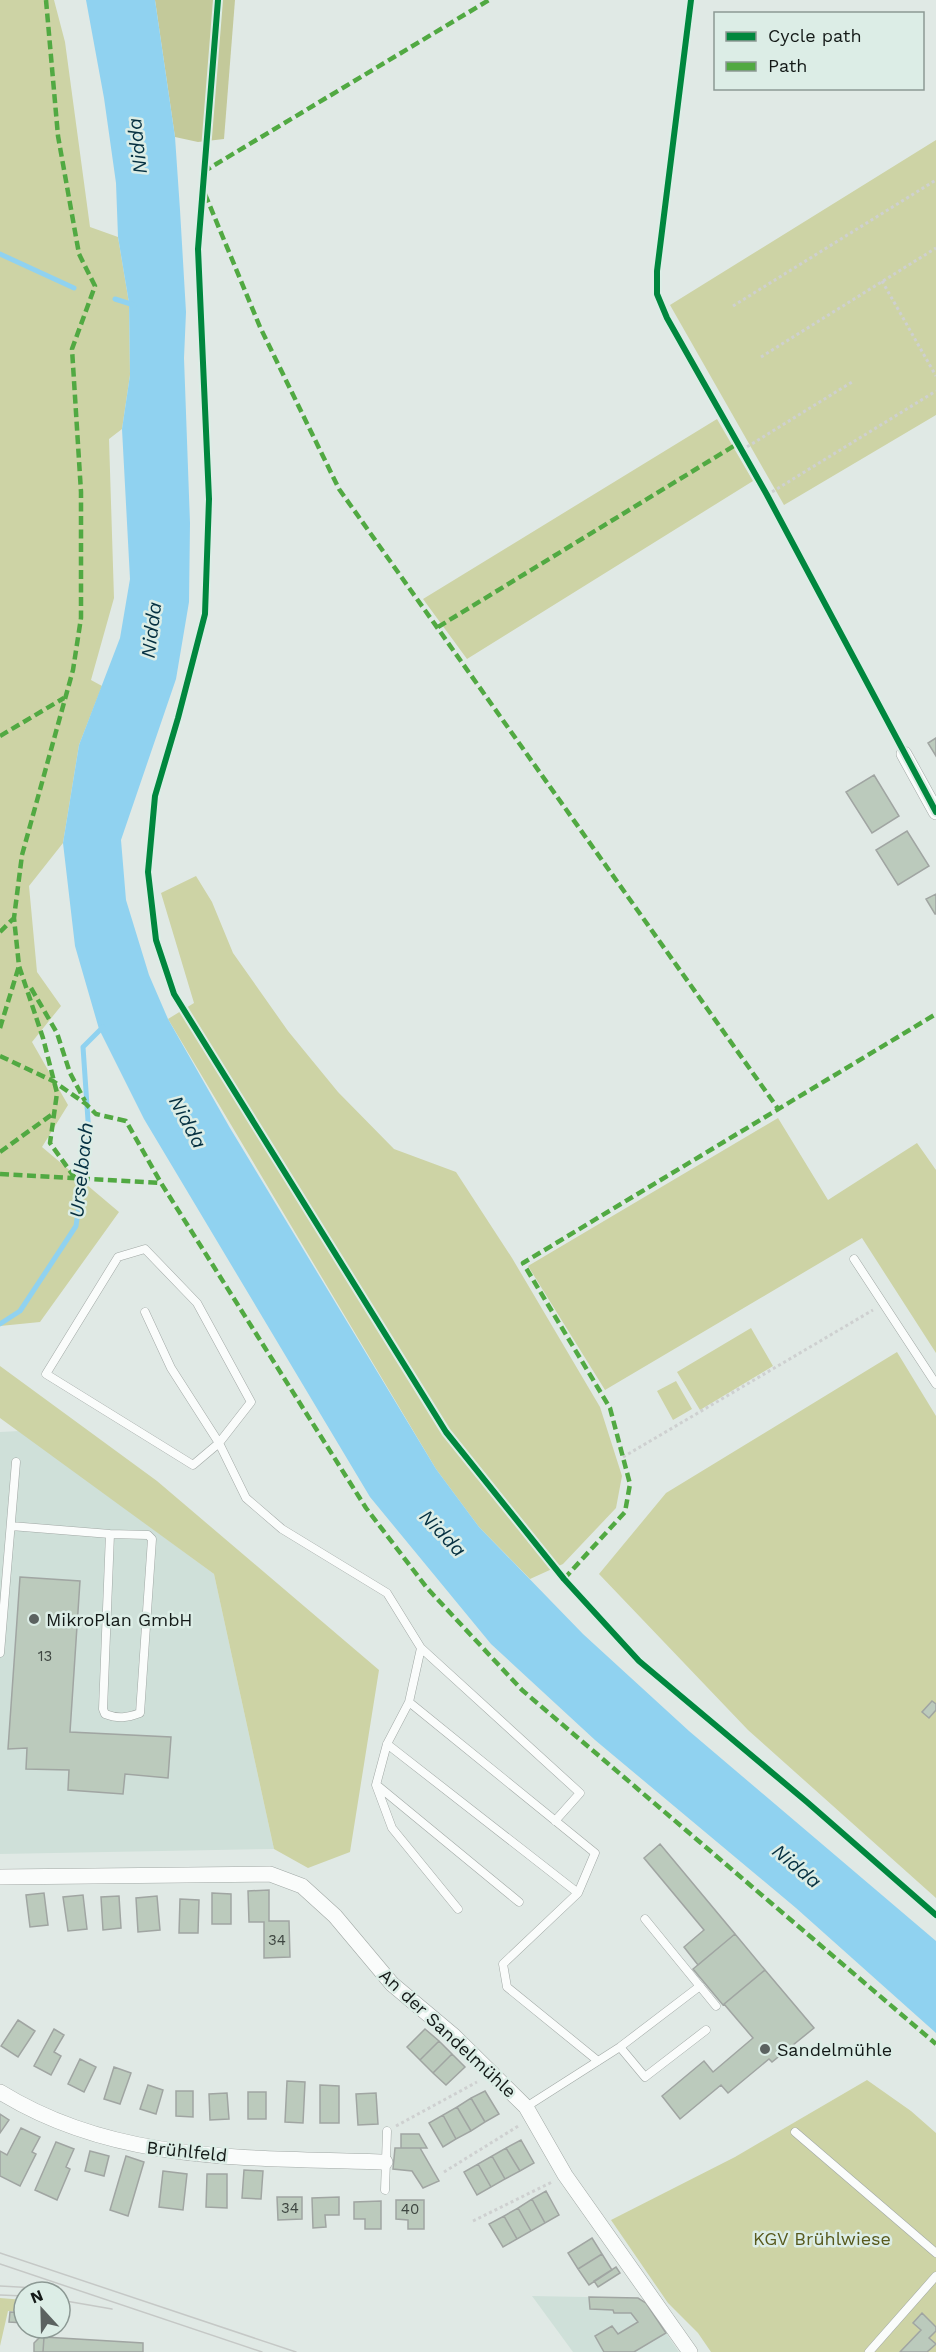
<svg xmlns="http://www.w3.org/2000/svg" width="936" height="2352" viewBox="0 0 936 2352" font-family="'Work Sans',sans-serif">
<rect width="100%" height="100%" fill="#e0e9e5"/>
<!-- built -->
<path fill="#cfe0d9" d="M20,1431L214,1574L274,1849L0,1854V1432Z
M532,2296L638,2298L646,2303L679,2352H573Z"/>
<!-- green -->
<path fill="#cdd3a5" d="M0,0H54L65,42L90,227L118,237L129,303L130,375L122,429L109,439L114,598L91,680L102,686L79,745L63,843L29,886L37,972L61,1006L32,1042L68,1105L42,1147L119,1212L40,1322L0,1326Z
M936,140V415L784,505L670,305Z
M717,419L753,481L467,659L423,599Z
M196,876L212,902L233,953L288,1031L338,1092L394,1149L456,1172L512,1258L600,1407L622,1476L616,1508L563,1564L530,1579L479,1527L436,1469L168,1019L194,1003L161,893Z
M778,1118L828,1200L917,1143L936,1170V1353L862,1238L605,1390L528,1266Z
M751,1328L773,1366L700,1410L677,1372Z
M897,1352L936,1416V1898L748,1730L599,1574L666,1493Z
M0,1366L157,1481L379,1670L350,1852L308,1868L274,1849L214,1574L0,1418Z
M676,1381L692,1409L673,1420L657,1391Z
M867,2080L911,2111L936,2133V2352H711L698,2333L668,2303L611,2220L735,2157Z
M0,2298L24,2300L22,2312L8,2311L0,2346Z"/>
<!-- forest -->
<path fill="#c3c99a" d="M155,0H235L224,139L198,142L175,137Z"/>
<!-- water -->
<path fill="#90d2f0" d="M86,0H155L175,137L180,210L186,312L184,358L190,523L189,602L176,679L121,840L126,900L149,975L168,1019L230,1128L436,1469L479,1527L583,1634L689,1731L936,1941V2033L796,1908L595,1740L491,1644L370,1497L144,1119L99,1029L75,946L63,843L79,745L120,638L130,579L122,429L130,375L129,303L118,237L116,183L104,98Z"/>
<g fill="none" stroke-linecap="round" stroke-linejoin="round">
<!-- stream -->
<path stroke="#90d2f0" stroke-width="5" d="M0,254L74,288
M115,299L134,305
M0,1324L20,1311L76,1226L89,1135L83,1047L103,1027"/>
</g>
<!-- building -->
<path fill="#bbcabc" stroke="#a0a5a2" stroke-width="1.5" d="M936,738V756L928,743Z
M874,775L899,816L872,833L846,792Z
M907,831L929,866L898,885L876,850Z
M936,894V914H935L926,899Z
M20,1577L80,1581L70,1732L171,1737L168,1778L125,1774L123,1794L68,1790L69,1770L26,1769L27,1748L8,1749Z
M932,1701L936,1704V1710L929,1718L922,1712Z
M660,1844L735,1934L698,1965L684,1947L704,1930L644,1858Z
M269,1890V1921H289L290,1957L264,1958V1922H249L248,1891Z
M44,1893L48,1925L30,1927L26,1895Z
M212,1893L231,1894V1924H212Z
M83,1895L87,1929L68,1931L63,1897Z
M119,1896L121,1928L103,1930L101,1897Z
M157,1896L160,1930L138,1932L136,1898Z
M180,1899L199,1900L198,1933H179Z
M735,1934L765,1970L723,2005L693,1969Z
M765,1970L814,2028L772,2062L769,2059L728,2093L721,2085L680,2119L662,2096L704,2061L713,2072L753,2038L724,2004Z
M18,2020L35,2031L18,2057L1,2046Z
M54,2029L64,2035L54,2052L61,2056L51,2075L34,2066Z
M425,2029L439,2041L420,2060L407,2047Z
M439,2041L452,2054L433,2073L420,2060Z
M452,2054L465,2067L446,2085L433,2073Z
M80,2059L96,2067L84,2092L68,2084Z
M114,2067L131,2073L120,2104L104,2099Z
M287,2081L305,2082L303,2123L285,2122Z
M148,2085L163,2090L156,2114L140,2109Z
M320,2085L339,2086V2123H320Z
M176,2091H193V2117L176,2116Z
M485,2091L499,2114L485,2122L471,2098Z
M248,2092H266V2119H248Z
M227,2093L229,2119L210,2120L209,2094Z
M376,2093L378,2124L358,2125L356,2094Z
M471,2098L485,2122L471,2131L457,2107Z
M457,2107L471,2131L456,2139L443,2115Z
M0,2114L9,2120L0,2133Z
M443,2115L456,2139L443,2147L429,2123Z
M21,2128L40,2137L32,2152L36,2154L20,2186L0,2176V2151L7,2155Z
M401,2134H419L427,2148H401Z
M521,2140L534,2163L520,2171L506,2148Z
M56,2142L74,2149L66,2167L70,2169L57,2200L35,2190Z
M395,2148H420L439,2181L423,2188L412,2171L393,2169Z
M506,2148L520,2171L505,2179L492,2156Z
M90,2151L109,2156L104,2176L85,2171Z
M126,2156L144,2162L128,2216L110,2210Z
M492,2156L505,2179L491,2187L478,2164Z
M478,2164L491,2187L477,2195L464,2172Z
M244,2170L263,2171L261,2199L242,2198Z
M163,2171L187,2174L183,2210L159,2207Z
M207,2174H227V2208L206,2207Z
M546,2191L559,2215L545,2223L532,2199Z
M277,2197H302V2219L278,2220Z
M339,2197V2215H325L326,2227L313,2228L312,2198Z
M532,2199L545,2223L531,2231L518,2208Z
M396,2200H424V2229H408V2220L396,2219Z
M381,2201V2229H365V2219H354V2202Z
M518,2208L531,2231L517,2239L504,2216Z
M504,2216L517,2239L503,2247L489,2224Z
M592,2238L602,2254L578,2269L568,2253Z
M602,2254L612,2270L589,2285L578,2269Z
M616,2267L620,2273L598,2287L594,2281Z
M589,2297L638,2298L646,2303L666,2333L634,2352H604L595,2336L612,2326L618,2334L638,2322L631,2313H614L613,2310L590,2309Z
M10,2312L24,2313V2323L9,2322Z
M922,2313L936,2327V2331L929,2338L936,2344L927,2352H900L921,2330L913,2323Z
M40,2337H44L43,2352H34V2343Z
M44,2337L143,2343V2352H43Z"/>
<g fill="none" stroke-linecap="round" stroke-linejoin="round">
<defs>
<path id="service" d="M145,1249L197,1303L251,1402L219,1443L193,1465L46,1374L118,1257Z
M854,1259L936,1384
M145,1312L171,1368L219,1443L246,1498L282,1529L387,1593L421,1648L409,1702L595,1853L578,1893L503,1964L507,1987L598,2061
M11,1526L110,1534L148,1535L152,1539L140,1713C127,1718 118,1719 105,1714L103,1709L110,1534
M421,1648L580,1793L555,1821
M0,1653L16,1462
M409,1702L387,1744L376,1785L392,1828L458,1909
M387,1744L578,1893
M378,1786L519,1902
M645,1919L716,2006
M620,2047L645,2077L706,2030
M526,2107L620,2047L700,1986
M795,2132L936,2253
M385,2190L387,2131
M869,2352L936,2276"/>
<path id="minor" d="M904,754L936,812
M0,1877L270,1874L302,1886L335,1916L392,1984L454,2036L526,2107L565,2175L690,2352
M0,2092C118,2165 252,2157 385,2162"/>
</defs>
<!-- service casing -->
<use href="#service" stroke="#a1a8a5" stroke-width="9"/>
<!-- minor casing -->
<use href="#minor" stroke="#a1a8a5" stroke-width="16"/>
<!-- path -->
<path stroke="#ced0d0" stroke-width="3" stroke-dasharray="3 3" stroke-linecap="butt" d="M882,281L936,376
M733,306L936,180
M761,357L936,248
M742,450L852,382
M767,495L936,391
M623,1457L873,1310
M396,2126L477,2082
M444,2172L520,2125
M473,2221L552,2182"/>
<!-- service -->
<use href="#service" stroke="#fafcfb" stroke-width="8"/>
<!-- minor -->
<use href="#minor" stroke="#fafcfb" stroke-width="15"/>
<!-- tram -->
<path stroke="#c5c8c6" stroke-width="1.5" d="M0,2253L296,2352
M0,2264L262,2352
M0,2286L55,2289
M0,2295L24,2296
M60,2300L112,2309"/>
<!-- quiet -->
<path stroke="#51a942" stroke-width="4.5" stroke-dasharray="9 4.5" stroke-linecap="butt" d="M46,0L58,136L79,254L95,286L72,349L81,492V618L73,670L22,855L14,918L19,966L43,1038L57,1093L50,1143L75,1178
M203,172L489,0
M205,194L260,327L339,489L779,1110
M438,627L737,444
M0,736L64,698
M0,932L14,918
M31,988L57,1033L70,1073L85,1101
M0,1028L19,966
M0,1056L53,1081L86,1104L96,1114L126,1121L161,1183L366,1508L427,1588L522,1690L936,2044
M0,1152L54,1113
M0,1174L161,1183
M564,1579L625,1512L630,1484L610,1408L523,1263L936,1014"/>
<defs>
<path id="cycleway" d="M218,0L198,249L209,499L205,614L178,718L155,796L148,872L156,940L174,994L446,1432L564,1579L639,1661L807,1802L936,1915
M691,0L657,271V294L667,318L767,495L936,812"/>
</defs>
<!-- cycleway casing -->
<use href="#cycleway" stroke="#dcede6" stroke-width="10"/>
<!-- cycleway -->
<use href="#cycleway" stroke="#00873e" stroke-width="6"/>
</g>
<!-- markers -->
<g fill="#5b6260" stroke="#dcede6" stroke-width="2">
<circle cx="34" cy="1619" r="6"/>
<circle cx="765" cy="2049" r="6"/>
</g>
<g text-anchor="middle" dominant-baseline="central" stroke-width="5" stroke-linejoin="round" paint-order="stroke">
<!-- number labels -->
<g font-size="15" fill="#3e4641">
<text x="45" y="1656">13</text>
<text x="277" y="1940">34</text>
<text x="290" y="2208">34</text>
<text x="410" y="2209">40</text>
</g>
<!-- poi labels -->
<g font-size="18" fill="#141a18" stroke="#dcede6" text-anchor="start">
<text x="46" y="1619">MikroPlan GmbH</text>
<text x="777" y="2049">Sandelmühle</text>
</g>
<!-- street labels -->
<g font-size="18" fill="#141a18" stroke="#dcede6">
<text transform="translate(448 2033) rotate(43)">An der Sandelmühle</text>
<text transform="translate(187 2151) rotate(6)">Brühlfeld</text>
</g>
<!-- park labels -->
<g font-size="18" fill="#57591d" stroke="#dcede6">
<text x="822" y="2238">KGV Brühlwiese</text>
</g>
<!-- water labels -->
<g font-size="20" font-style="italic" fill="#053041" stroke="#dcede6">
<text transform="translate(137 146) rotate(-96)">Nidda</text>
<text transform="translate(151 630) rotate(-83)">Nidda</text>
<text transform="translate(188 1122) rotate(62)">Nidda</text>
<text transform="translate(81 1170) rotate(-84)">Urselbach</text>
<text transform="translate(443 1533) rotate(46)">Nidda</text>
<text transform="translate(797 1866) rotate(40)">Nidda</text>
</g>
</g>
<!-- legend -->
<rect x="714" y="12" width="210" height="78" fill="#dcede6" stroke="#8c9994" stroke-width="1.5"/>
<rect x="726" y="32" width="30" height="9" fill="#00873e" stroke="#8c9994" stroke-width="1.5"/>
<text x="768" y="42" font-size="18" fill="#141a18">Cycle path</text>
<rect x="726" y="62" width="30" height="9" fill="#51a942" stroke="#8c9994" stroke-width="1.5"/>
<text x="768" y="72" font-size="18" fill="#141a18">Path</text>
<!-- north arrow -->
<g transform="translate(42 2310) rotate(338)"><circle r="28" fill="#dcede6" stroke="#8c9994" stroke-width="1.5"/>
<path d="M0-4.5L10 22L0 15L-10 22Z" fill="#5b6260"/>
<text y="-9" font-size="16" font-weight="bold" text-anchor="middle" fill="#141a18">N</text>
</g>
</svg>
